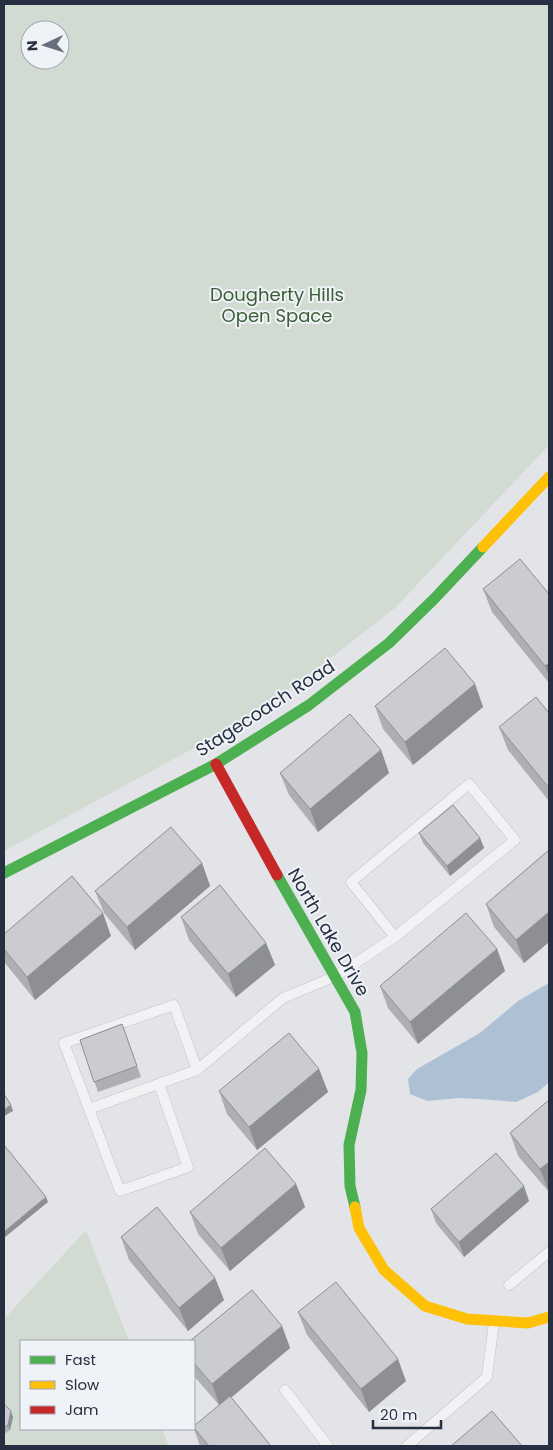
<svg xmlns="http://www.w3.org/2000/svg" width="553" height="1450" viewBox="0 0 553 1450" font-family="Poppins,sans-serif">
<rect width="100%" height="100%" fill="#e2e4e8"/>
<!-- green -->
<path fill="#d2dbd2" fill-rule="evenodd" d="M4,4H549V445L395,608L318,668L249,718L4,851ZM30,30H60V60H30Z
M86,1230L129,1341H21V1429H162L169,1446H4V1319Z"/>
<!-- water -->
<path fill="#aec0d4" d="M549,983V1082L538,1092L516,1102L494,1100L460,1098L427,1101L410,1094L408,1079L417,1069L480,1033L518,1001Z"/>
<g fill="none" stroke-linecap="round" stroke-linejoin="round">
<defs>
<path id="lane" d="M159,1084L188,1167L120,1191L64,1043L174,1005L197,1070
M89,1109L197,1070L283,998L336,976L395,937L515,840L469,784L351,882L395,937
M509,1285L549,1252
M285,1390L328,1446
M407,1446L487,1377L494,1322"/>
</defs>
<!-- lane casing -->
<use href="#lane" stroke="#c0c2c6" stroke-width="11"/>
<!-- lane -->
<use href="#lane" stroke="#f2f2f4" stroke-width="10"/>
<!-- fast -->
<path stroke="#4caf50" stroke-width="11" d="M4,873L216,764L309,705L389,643L435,598L483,547
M277,875L355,1012L362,1053L361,1090L349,1145L350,1186L355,1207"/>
<!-- slow -->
<path stroke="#ffc107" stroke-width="11" d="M483,547L549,477
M355,1207L359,1228L384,1270L425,1306L467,1319L528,1323L549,1317"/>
<!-- jam -->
<path stroke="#c62828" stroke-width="11" d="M216,764L277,875"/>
</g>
<!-- wall -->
<path fill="#aeafb3" d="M483,589L549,594V683L492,612Z
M475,684L483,707L413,765L383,729L375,706Z
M549,713V801L508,750L499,727Z
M381,750L389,773L318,832L289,795L280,773Z
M419,833L480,838L484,848L450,876L423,843Z
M549,850V942L524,963L494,927L486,904Z
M202,863L210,886L135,950L104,913L95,891Z
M181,917L266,943L275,965L236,997L189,940Z
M4,934L111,936L35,1000L5,963L4,960Z
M497,949L505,971L418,1044L388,1008L380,986Z
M122,1024L141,1077L98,1092L80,1040Z
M319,1069L328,1092L257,1150L227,1114L219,1091Z
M549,1100V1192L518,1156L510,1133Z
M296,1184L305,1207L230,1271L198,1234L190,1212Z
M529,1201L464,1257L436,1223L431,1209Z
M121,1237L215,1278L224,1300L188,1331L129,1260Z
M298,1312L406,1381L369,1412L307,1335Z
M282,1326L290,1348L231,1397L271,1446H200L194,1429V1426L219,1405L194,1376V1341Z
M4,1404L13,1417L10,1430L4,1434Z"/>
<!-- shaded-wall -->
<path fill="#8d8f92" d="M549,663V676L545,666Z
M475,684L483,707L413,765L405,742Z
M381,750L389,773L318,832L310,809Z
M480,838L484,848L450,876L447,866Z
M202,863L210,886L135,950L127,927Z
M549,912V942L524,963L516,940Z
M103,913L111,936L35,1000L27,977Z
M266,943L275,965L236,997L228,974Z
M497,949L505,971L418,1044L410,1022Z
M319,1069L328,1092L257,1150L249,1127Z
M11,1105L13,1111L4,1116V1110Z
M549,1162V1192L540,1169Z
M296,1184L305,1207L230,1271L221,1248Z
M524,1186L529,1201L464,1257L459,1242Z
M46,1197L48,1202L4,1238V1232Z
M215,1278L224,1300L188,1331L179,1308Z
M282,1326L290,1348L220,1407L212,1384Z
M398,1359L406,1381L369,1412L361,1389Z
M11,1411L13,1417L10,1430L8,1425Z"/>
<!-- building -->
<path fill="#caccd0" stroke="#8d8f92" d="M520,559L549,594V663L545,666L483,589Z
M445,648L475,684L405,742L375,706Z
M536,697L549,713V788L499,727Z
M350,714L381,750L310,809L280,773Z
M453,805L480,838L447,866L419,833Z
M171,827L202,863L127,927L95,891Z
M549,850V912L516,940L486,904Z
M72,876L103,913L27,977L4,949V934Z
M220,885L266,943L228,974L181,917Z
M466,913L497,949L410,1022L380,986Z
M122,1024L137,1066L94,1082L80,1040Z
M289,1033L319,1069L249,1127L219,1091Z
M4,1094L11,1105L4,1110Z
M549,1100V1162L540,1169L510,1133Z
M4,1145L46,1197L4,1232Z
M265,1148L296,1184L221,1248L190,1212Z
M496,1153L524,1186L459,1242L431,1209Z
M157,1207L215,1278L179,1308L121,1237Z
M336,1282L398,1359L361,1389L298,1312Z
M252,1290L282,1326L212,1384L194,1363V1341H190Z
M230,1396L271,1446H209L194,1428V1426Z
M4,1404L11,1411L8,1425L4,1428Z
M492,1411L522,1446H451Z"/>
<g text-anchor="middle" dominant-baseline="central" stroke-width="4" stroke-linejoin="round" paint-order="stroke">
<!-- park labels -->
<g font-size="18" fill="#3a5f33" stroke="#eff2f7">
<text x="277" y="294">Dougherty Hills<tspan x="277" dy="21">Open Space</tspan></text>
</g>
<!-- street labels -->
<g font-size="18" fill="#273042" stroke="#eff2f7">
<text transform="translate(265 708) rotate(-33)">Stagecoach Road</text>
<text transform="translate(329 932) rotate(60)">North Lake Drive</text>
</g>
</g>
<!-- border -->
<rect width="553" height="1450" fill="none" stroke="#273042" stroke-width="10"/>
<!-- legend -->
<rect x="20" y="1340" width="175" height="90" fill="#eff2f7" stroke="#9fa4af"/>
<rect x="30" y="1356" width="25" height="8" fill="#4caf50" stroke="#9fa4af"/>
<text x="65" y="1365" font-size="15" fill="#273042">Fast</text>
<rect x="30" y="1381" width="25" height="8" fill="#ffc107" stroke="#9fa4af"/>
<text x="65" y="1390" font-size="15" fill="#273042">Slow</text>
<rect x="30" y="1406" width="25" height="8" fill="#c62828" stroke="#9fa4af"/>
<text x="65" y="1415" font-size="15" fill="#273042">Jam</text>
<!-- north arrow -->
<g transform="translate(45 45) rotate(266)"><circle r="24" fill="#eff2f7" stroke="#9fa4af"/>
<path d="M0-4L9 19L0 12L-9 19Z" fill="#686f7c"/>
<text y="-8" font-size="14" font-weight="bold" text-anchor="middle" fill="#273042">N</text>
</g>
<!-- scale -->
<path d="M373 1420v8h68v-8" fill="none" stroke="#273042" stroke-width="2.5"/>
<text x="380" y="1420" font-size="15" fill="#273042" stroke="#eff2f7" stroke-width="4" paint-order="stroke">20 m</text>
</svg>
